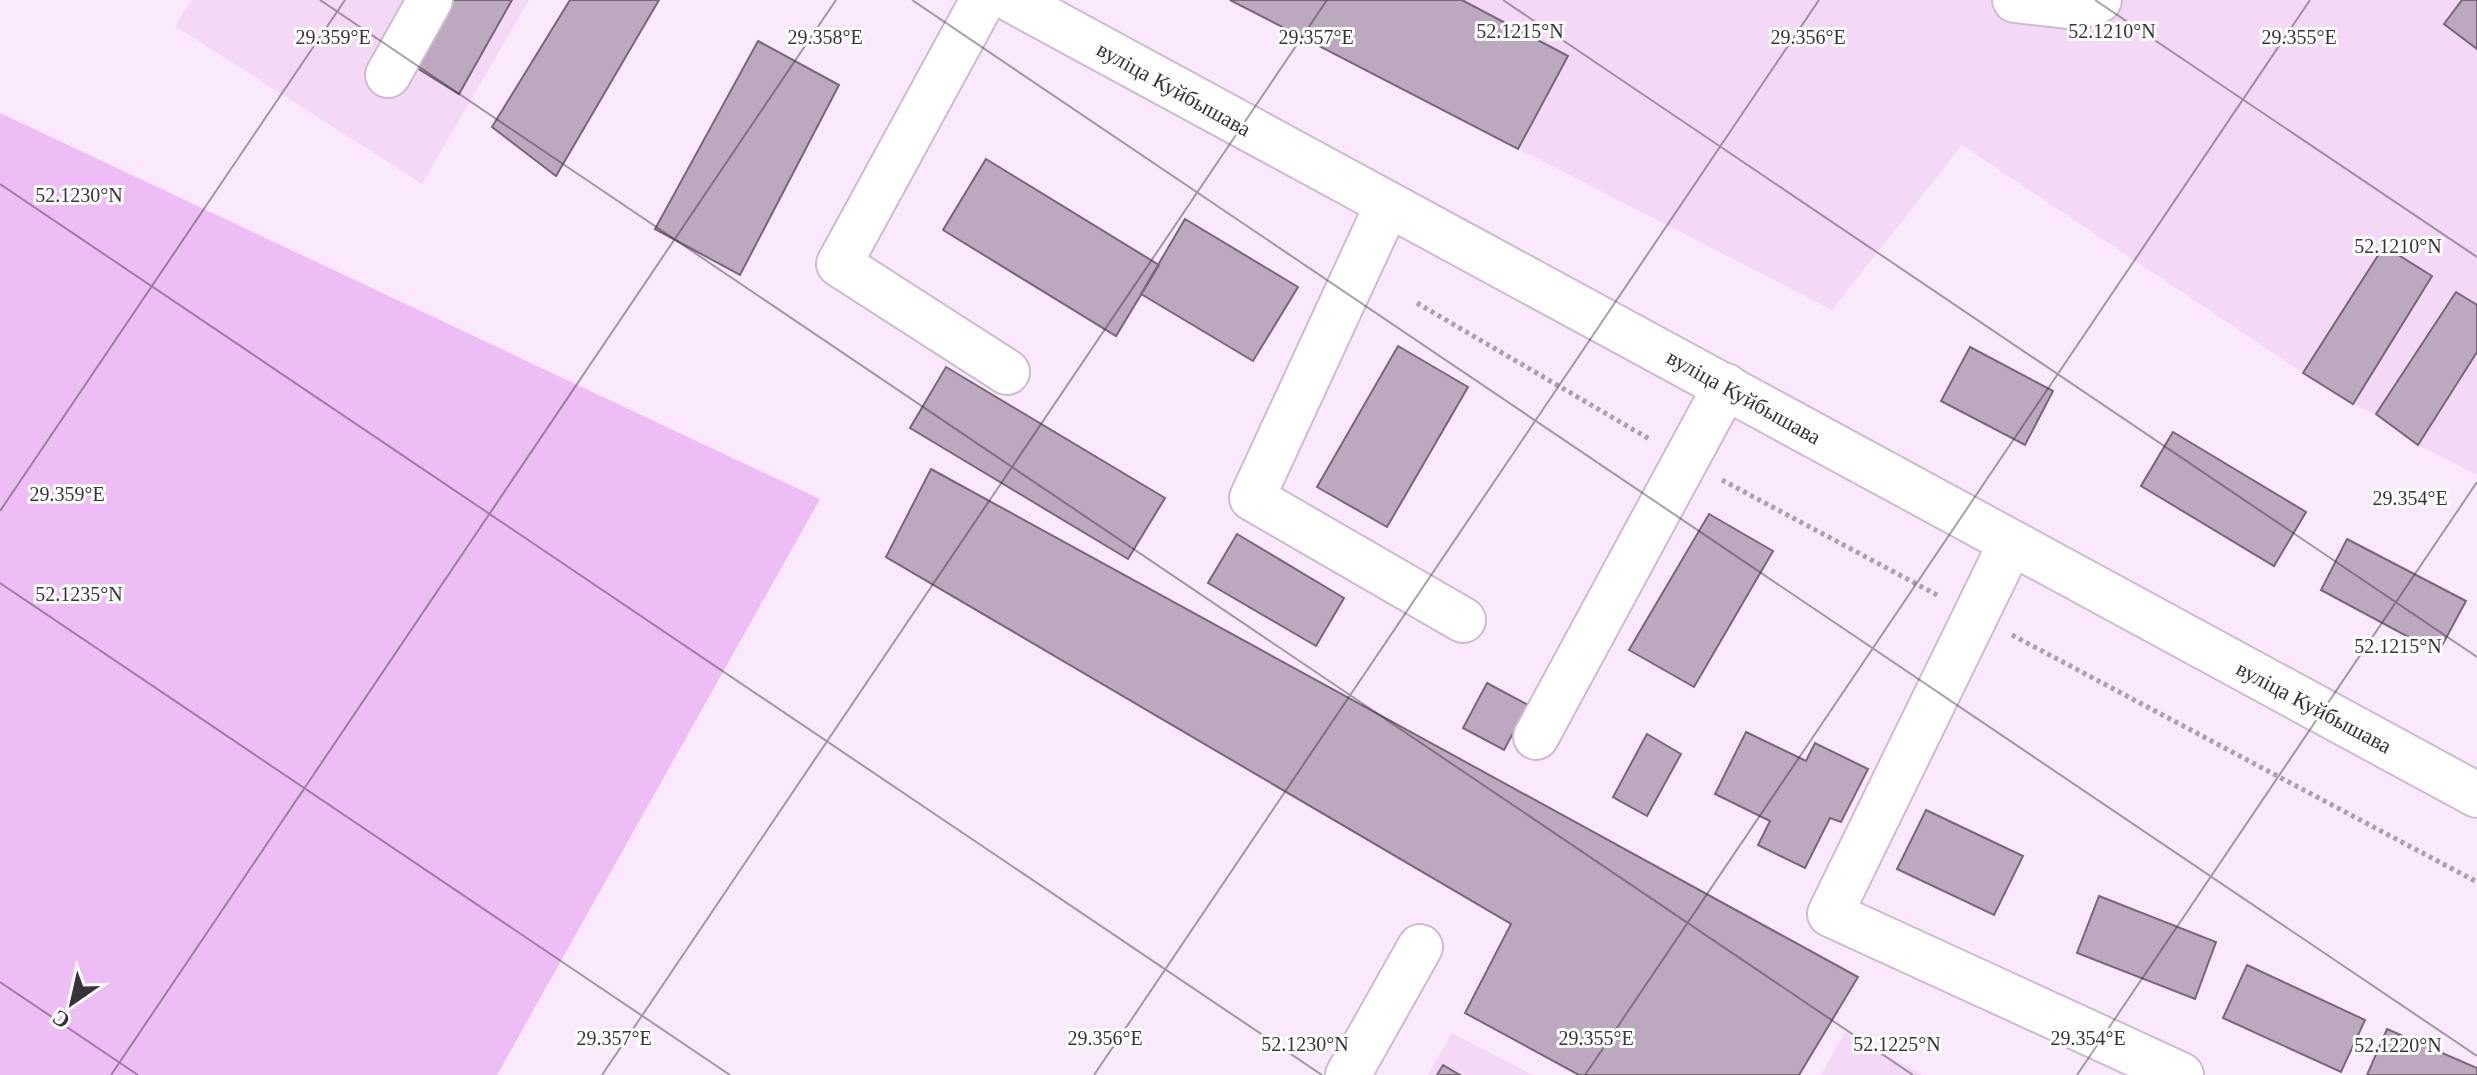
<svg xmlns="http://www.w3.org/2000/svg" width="2477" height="1075" viewBox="0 0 2477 1075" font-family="'Times New Roman',serif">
<rect width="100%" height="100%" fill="#fae9fc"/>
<!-- built -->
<path fill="#f4d9f7" d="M191,0H529L422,184L175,26Z
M1230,0H2477V475L2418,445L2376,414L2353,404L2303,373L1962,145L1832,310Z
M1845,1032L1923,1075H1821Z
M1452,1033L1533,1075H1428Z"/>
<!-- green -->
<path fill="#efbdf6" d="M0,113L820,499L497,1075H0Z"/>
<!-- building -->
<path fill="#bca8bf" stroke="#79667b" stroke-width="2" d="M451,0H512L459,94L412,65Z
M570,0H659L556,176L492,127Z
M1230,0H1462L1568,56L1518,149Z
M2462,0H2477V49L2444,24Z
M758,41L839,85L740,275L655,229Z
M986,159L1159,265L1116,336L943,230Z
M1185,219L1298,287L1253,361L1141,294Z
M2384,246L2432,276L2353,404L2303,373Z
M2456,292L2477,305V352L2418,445L2376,414Z
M1398,346L1468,387L1387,527L1317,487Z
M1970,347L2053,391L2025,445L1941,401Z
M946,367L1165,498L1128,559L910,428Z
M2173,432L2306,512L2274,566L2141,486Z
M931,469L1858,977L1799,1075H1579L1465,1013L1511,924L886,557Z
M1709,514L1773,551L1694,687L1629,650Z
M1237,534L1344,598L1316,646L1208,583Z
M2347,539L2466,601L2438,653L2321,590Z
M1487,683L1528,705L1504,750L1463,728Z
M1746,732L1806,761L1815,743L1868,769L1841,822L1830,818L1805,868L1758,845L1770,821L1715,794Z
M1647,734L1681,754L1647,816L1613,797Z
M1926,810L2023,856L1994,915L1897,869Z
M2099,896L2216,942L2195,999L2077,953Z
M2247,965L2365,1020L2341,1072L2223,1018Z
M2387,1029L2477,1068V1075H2367Z
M1443,1065L1460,1075H1437Z"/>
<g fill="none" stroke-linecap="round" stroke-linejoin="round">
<defs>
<path id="minor" d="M983,0L839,264L1007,372
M2015,0L2076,7L2099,0
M388,75L430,0
M1387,206L1252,498L1463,620
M2011,543L1830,914L2181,1075
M1536,737L1726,386
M1348,1075L1420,947"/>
<path id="major" d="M1012,0L2477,795"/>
</defs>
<!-- minor casing -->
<use href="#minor" stroke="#cfbad1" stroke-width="48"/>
<!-- major casing -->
<use href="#major" stroke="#cfbad1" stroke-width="48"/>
<!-- path -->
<path stroke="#ac9fae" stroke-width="5" stroke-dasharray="4 4" stroke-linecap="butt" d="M1417,303L1651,440
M1722,480L1939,596
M2012,635L2477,882"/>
<!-- minor -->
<use href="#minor" stroke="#fff" stroke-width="44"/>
<!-- major -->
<use href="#major" stroke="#fff" stroke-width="44"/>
</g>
<!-- ticks -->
<path fill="none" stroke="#3a323b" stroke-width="2" stroke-opacity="0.45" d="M320,0L1913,1075M912,0L2477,1056M1503,0L2477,657M2095,0L2477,257M0,184L1322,1075M0,511L345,0M0,583L730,1075M0,982L138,1075M111,1075L836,0M602,1075L1327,0M1094,1075L1819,0M1585,1075L2310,0M2077,1075L2477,482"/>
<g text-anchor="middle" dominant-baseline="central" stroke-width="6" stroke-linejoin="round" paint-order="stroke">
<!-- street labels -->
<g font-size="22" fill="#3a323b" stroke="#fff">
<text transform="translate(1174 89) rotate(29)">вуліца Куйбышава</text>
<text transform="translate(1744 397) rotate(29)">вуліца Куйбышава</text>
<text transform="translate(2314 707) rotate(28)">вуліца Куйбышава</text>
</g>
</g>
<g font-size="20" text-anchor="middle" fill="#3a323b" stroke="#fff" stroke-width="6" stroke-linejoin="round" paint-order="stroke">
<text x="1520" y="38">52.1215°N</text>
<text x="2112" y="38">52.1210°N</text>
<text x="333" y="44">29.359°E</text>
<text x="825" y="44">29.358°E</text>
<text x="1316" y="44">29.357°E</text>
<text x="1808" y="44">29.356°E</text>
<text x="2299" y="44">29.355°E</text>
<text x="79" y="202">52.1230°N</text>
<text x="2398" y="253">52.1210°N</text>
<text x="67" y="501">29.359°E</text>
<text x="2410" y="505">29.354°E</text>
<text x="79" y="601">52.1235°N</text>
<text x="2398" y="653">52.1215°N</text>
<text x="614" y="1045">29.357°E</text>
<text x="1105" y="1045">29.356°E</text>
<text x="1596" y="1045">29.355°E</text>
<text x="2088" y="1045">29.354°E</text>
<text x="1305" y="1051">52.1230°N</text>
<text x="1897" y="1051">52.1225°N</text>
<text x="2398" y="1052">52.1220°N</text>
</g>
<!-- north arrow -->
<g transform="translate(72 1003) rotate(214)" stroke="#ffffff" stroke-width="6" paint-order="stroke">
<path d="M0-6L14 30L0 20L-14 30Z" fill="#3a323b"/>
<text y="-12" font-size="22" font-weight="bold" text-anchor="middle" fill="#3a323b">С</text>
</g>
</svg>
